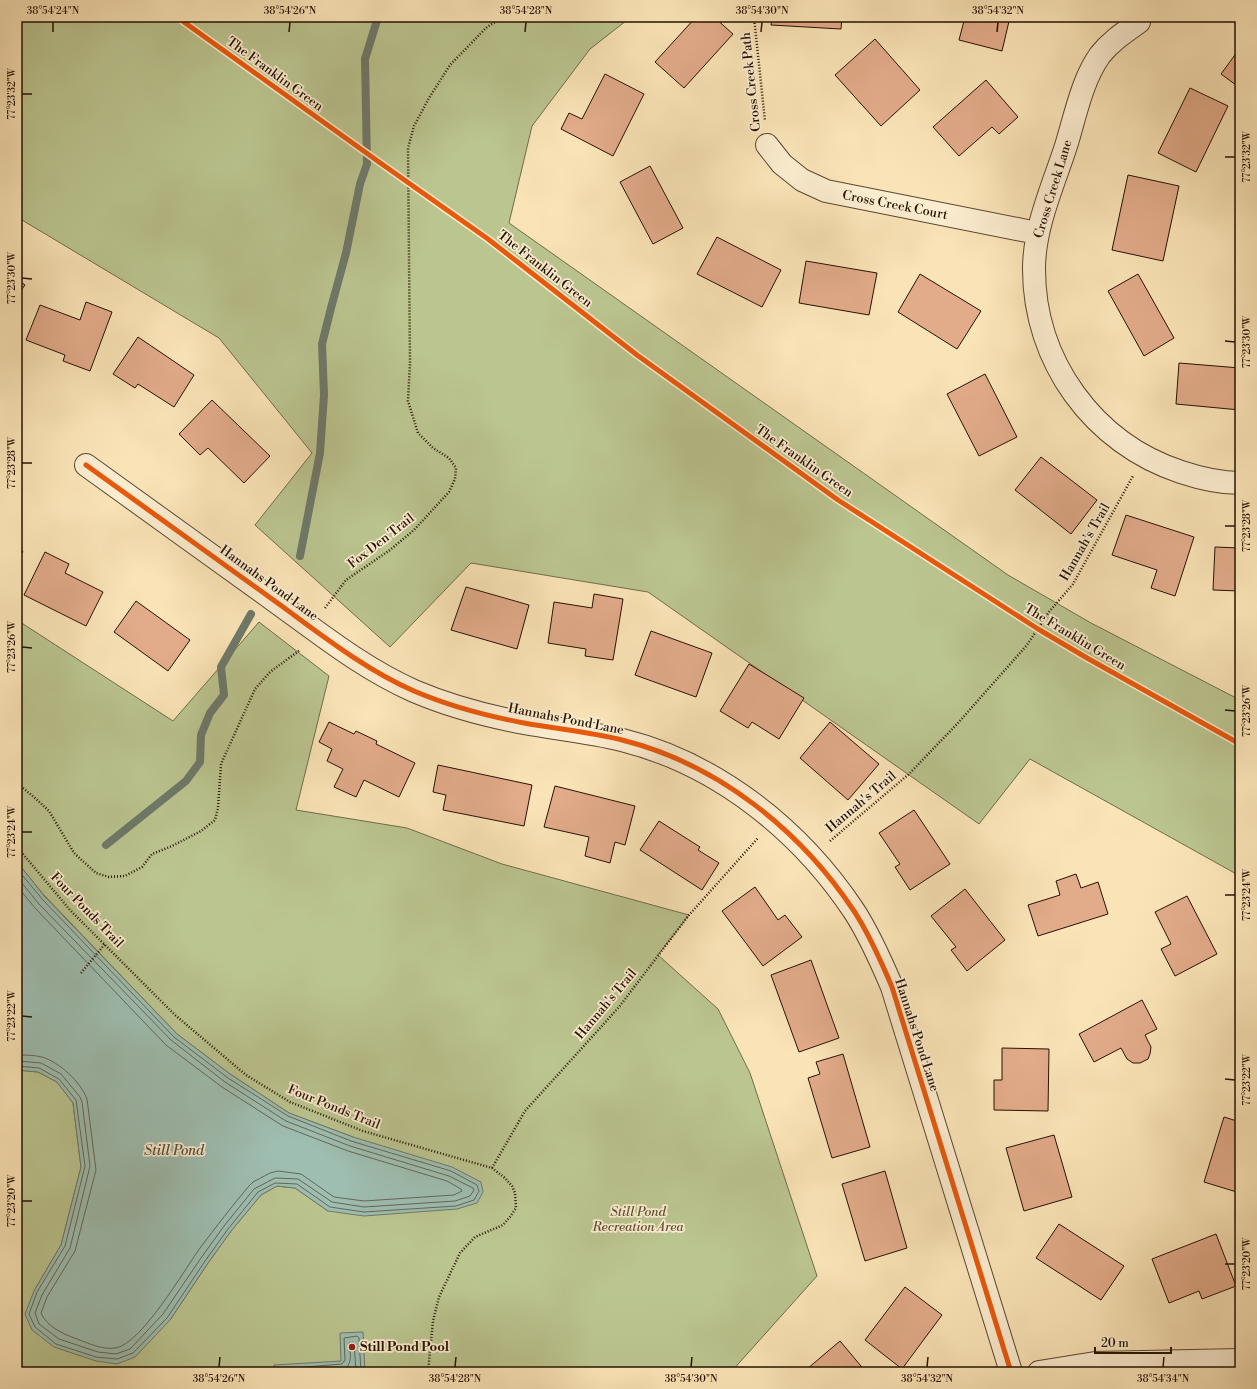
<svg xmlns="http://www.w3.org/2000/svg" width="1257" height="1389" viewBox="0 0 1257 1389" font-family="'Libre Bodoni',serif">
<rect width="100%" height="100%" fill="#fae4b7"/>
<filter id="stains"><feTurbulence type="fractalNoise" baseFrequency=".005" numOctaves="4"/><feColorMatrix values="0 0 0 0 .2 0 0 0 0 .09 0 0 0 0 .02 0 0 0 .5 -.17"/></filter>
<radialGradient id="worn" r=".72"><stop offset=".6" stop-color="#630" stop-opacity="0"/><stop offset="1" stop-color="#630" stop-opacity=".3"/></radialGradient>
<!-- green -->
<path fill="#bbc590" stroke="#706c48" d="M17,17H631L590,49L532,126L509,223L1008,575L1091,623L1240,700V876L1030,759L979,824L648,592L471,563L390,647L255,525L312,453L219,338L17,217Z
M17,620L173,721L259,622L329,676L296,810L407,828L502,864L689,915L658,955L718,1009L750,1073L817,1276L731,1372H17V1070L38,1072L57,1082L73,1103L81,1167L61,1245L34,1291L170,1320L208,1263L231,1231L261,1195L277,1186L295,1188L328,1211L353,1137L289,1113L230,1074L177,1034L43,894L17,862Z"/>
<!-- water -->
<path fill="#9ebeb1" stroke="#6e796a" d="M17,862L45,897L177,1034L230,1074L289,1113L353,1137L452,1167L481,1182L483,1192L477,1203L457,1209L364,1216L328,1211L295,1188L277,1186L261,1195L231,1231L208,1263L170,1320L135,1357L117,1364L96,1361L54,1347L32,1330L25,1314L34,1291L61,1245L81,1167L73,1103L57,1082L38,1072L17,1070Z
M363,1332L365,1372H274V1365L341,1361L340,1333Z"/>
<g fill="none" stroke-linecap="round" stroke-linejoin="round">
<!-- shore -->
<path stroke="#626858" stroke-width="1" d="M17,869L43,900L174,1037L228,1078L288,1116L351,1141L451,1171L477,1185L479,1191L474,1200L456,1206L364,1212L330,1207L297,1184L275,1183L258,1192L228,1229L205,1261L167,1318L133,1353L117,1359L96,1357L56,1344L35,1327L29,1314L37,1292L65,1246L85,1166L76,1100L59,1079L39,1068L17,1066
M17,877L39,904L171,1040L225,1082L286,1121L350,1146L449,1176L473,1188L474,1190L470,1196L455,1201L364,1207L332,1202L298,1179L275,1178L254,1189L224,1226L201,1258L163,1314L130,1349L116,1354L98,1352L59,1339L39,1324L35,1313L42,1295L70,1248L90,1166L82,1102L80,1097L61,1074L41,1063L17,1061
M17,886L35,908L166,1045L222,1087L283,1126L348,1151L447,1181L461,1189L462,1191L454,1195L364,1201L334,1197L301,1174L278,1171L270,1173L253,1182L249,1186C232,1206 216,1227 200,1248C185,1269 140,1346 115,1348C102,1350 88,1343 77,1339C63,1334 47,1327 41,1313L47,1297L75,1251L96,1170L87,1099C81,1082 59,1062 42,1057C34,1055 25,1055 17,1055
M278,1372L280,1369L342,1364L345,1360L344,1338L357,1336L359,1338L361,1372
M308,1372L341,1370C354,1366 350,1353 349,1343L353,1342L354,1343L356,1372"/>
<!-- stream -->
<path stroke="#6e796a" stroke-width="8" d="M300,556L320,453L324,395L322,344L331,308L346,253L360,184L367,164L365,59L378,17
M106,845L186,781L200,762L201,735L210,713L224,695L221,667L251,614"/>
</g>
<!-- building -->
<path fill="#e2ab8a" stroke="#261200" d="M696,17H714L733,34L684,88L655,62Z
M772,17H842L841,29L771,25Z
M965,17H1010L1002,51L959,40Z
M875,39L920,90L881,126L835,75Z
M1240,48V88L1221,74Z
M605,74L644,94L613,156L561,129L569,113L582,119Z
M986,80L1018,117L999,134L992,127L959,156L933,127Z
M1190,88L1228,106L1196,172L1158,153Z
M650,166L683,228L653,244L620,182Z
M1128,175L1179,186L1163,261L1112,250Z
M717,237L781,270L762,307L697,274Z
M806,261L877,273L869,315L799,303Z
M920,274L981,311L957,349L898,312Z
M1138,274L1174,338L1144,356L1108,291Z
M17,279L25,285L17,296Z
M86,302L112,312L90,371L63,361L65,355L26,340L40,305L80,320Z
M138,337L194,375L174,407L138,384L135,388L113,374Z
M1179,363L1240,368V410L1176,404Z
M985,374L1017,437L979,456L947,394Z
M212,400L270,456L244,483L208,448L200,455L179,434Z
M1041,457L1097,500L1071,534L1015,490Z
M1126,515L1194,537L1175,596L1151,588L1157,570L1112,555Z
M17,543L23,552L17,556Z
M1215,547L1240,548V591L1213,590Z
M45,552L69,564L65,573L103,592L86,626L24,595Z
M466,587L529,605L517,649L451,630Z
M594,594L623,599L613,660L585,656L586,649L548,643L554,602L592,608Z
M136,601L190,640L168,671L114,632Z
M651,631L712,653L696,697L635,675Z
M749,664L804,698L779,739L752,722L748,728L720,711Z
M329,722L354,734L356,731L377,741L376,744L415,763L399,797L364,780L356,797L334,787L343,769L327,761L332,749L319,742Z
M830,722L879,764L848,800L800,758Z
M438,765L532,785L524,826L443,810L446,795L433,792Z
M555,786L635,806L625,845L615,842L610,863L585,856L589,837L544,827Z
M914,810L950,864L910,890L895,867L900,864L879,833Z
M659,821L700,847L698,850L719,863L702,890L640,850Z
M1076,874L1081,888L1098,882L1108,914L1038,936L1028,905L1060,895L1056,881Z
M755,887L778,920L785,915L802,937L763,966L722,911Z
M965,889L1005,940L967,971L951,950L956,947L931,916Z
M1187,896L1217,954L1175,976L1161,949L1171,944L1155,912Z
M811,960L839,1038L799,1052L771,975Z
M1142,1000L1157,1029L1145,1035L1151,1047L1150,1054L1148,1059L1140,1063H1133L1127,1059L1121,1048L1094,1062L1079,1034Z
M1002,1048L1049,1049L1048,1111L994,1110V1080H1002Z
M843,1054L870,1147L832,1158L808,1078L820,1074L816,1062Z
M1224,1117L1240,1122V1193L1204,1182Z
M1054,1135L1072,1197L1024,1211L1006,1148Z
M885,1171L907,1248L865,1261L842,1184Z
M1059,1224L1124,1266L1101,1300L1036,1258Z
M1216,1234L1236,1286L1202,1299L1199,1291L1169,1303L1152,1259Z
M905,1287L942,1315L902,1369L865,1340Z
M840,1341L866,1372H809L807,1369Z"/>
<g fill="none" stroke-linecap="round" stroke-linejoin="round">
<defs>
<path id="street" d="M1139,22C1125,32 1111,41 1100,55C1082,80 1075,117 1066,146C1053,186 1034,227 1034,269C1034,361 1093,443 1181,472C1199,478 1220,483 1240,483
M767,145L782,164L802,180L826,191L1037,233
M86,465C148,510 210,554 272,599C318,632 362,668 414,691C449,706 487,716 524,723C557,729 590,732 622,740C718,764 800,830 854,911C869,934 881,961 892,987L1011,1372
M1039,1372L1095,1363L1240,1360"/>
</defs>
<!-- street casing -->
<use href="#street" stroke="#5b462e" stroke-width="24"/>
<!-- path -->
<path stroke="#261200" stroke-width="2.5" stroke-dasharray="1 2" stroke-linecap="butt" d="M754,17L765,121
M325,608L346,580L390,550L414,530L449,492L455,479L456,468L449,458L433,448L418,433L408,401L410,363L408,148L414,126L429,98L450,65L487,27L503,17
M17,788H23L35,798L49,811L74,853L96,873L109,877L125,876L142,867L152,854L172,846L201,831L215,820L218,808L221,764L255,689L270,672L300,650
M830,841L909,774L958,723L1027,645L1049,612L1073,584L1133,476
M17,847L70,910L175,1015L246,1075L290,1102L363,1131L492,1168L505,1178L512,1186L515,1193L516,1208L510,1217L503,1225L475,1237L460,1253L439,1297L433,1321L428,1372
M81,973L105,944
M492,1168L525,1111L619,1007L689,915L758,838"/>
<!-- street -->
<use href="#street" stroke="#fcedd0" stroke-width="22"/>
<defs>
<path id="cycleway" d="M177,17L379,162L488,239L637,355L838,500L1038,629L1087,658L1240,744
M86,465C148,510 210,554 272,599C318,632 362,668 414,691C449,706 487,716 524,723C557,729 590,732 622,740C718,764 800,830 854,911C869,934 881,961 892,987L1011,1372"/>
</defs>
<!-- cycleway casing -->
<use href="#cycleway" stroke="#fcedd0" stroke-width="8"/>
<!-- cycleway -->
<use href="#cycleway" stroke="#e8590c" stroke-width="5"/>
</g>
<!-- ticks -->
<path fill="none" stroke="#261200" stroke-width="1.5" d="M53,32V22M289,32L290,22M525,32L526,22M761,32L762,22M997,32L998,22M22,94H32M1225,157H1235M22,278L32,279M1225,341L1235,342M22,463H32M1225,526H1235M22,647L32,648M1225,710L1235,711M22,832H32M1225,895H1235M22,1016L32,1017M1225,1079L1235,1080M22,1201H32M1225,1264H1235M219,1367L220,1357M455,1367L456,1357M691,1367L692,1357M927,1367L928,1357M1163,1367L1164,1357"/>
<!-- markers -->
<circle fill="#8f2418" stroke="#fcedd0" stroke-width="1.5" cx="352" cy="1347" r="4"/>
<g text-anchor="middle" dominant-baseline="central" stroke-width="3.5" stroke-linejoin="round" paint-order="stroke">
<!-- street labels -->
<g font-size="13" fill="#261200" stroke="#fcedd0">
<text transform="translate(275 74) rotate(36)">The Franklin Green</text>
<text transform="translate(751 82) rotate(-96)">Cross Creek Path</text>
<text transform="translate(1053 189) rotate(-73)">Cross Creek Lane</text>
<text transform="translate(895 205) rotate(11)">Cross Creek Court</text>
<text transform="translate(545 269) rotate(38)">The Franklin Green</text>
<text transform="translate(804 461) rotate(35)">The Franklin Green</text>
<text transform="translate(381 541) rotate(-38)">Fox Den Trail</text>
<text transform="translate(1085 542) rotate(-60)">Hannah's Trail</text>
<text transform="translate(269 583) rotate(36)">Hannahs Pond Lane</text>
<text transform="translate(1075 637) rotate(31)">The Franklin Green</text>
<text transform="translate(566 719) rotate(11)">Hannahs Pond Lane</text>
<text transform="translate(861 802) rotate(-40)">Hannah's Trail</text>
<text transform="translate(87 910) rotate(46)">Four Ponds Trail</text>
<text transform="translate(606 1004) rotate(-50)">Hannah's Trail</text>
<text transform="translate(917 1035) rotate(72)">Hannahs Pond Lane</text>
<text transform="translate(334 1107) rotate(22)">Four Ponds Trail</text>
</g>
<!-- park labels -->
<g font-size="13" font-style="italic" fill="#5a5132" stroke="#fcedd0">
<text x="638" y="1212">Still Pond<tspan x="638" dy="15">Recreation Area</tspan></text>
</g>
<!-- poi labels -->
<g font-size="13" font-weight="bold" fill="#261200" stroke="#fcedd0" text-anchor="start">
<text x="360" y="1347">Still Pond Pool</text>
</g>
<!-- water labels -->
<g font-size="14" font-style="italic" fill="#504e3e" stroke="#fcedd0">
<text x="174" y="1151">Still Pond</text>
</g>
</g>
<!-- margin -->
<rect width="1257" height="1389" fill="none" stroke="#fae4b7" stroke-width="44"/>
<!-- scale -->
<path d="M1095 1347v6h76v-6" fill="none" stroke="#261200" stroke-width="2"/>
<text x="1101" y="1347" font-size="12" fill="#261200" stroke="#fcedd0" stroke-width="3" paint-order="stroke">20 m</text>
<rect x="22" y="22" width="1213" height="1345" fill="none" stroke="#261200" stroke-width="1.5"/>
<g font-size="10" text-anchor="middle" fill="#261200">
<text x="53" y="14">38°54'24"N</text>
<text x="290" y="14">38°54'26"N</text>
<text x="526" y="14">38°54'28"N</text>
<text x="762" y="14">38°54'30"N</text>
<text x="998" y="14">38°54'32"N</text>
<text transform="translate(11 94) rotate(-90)" y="4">77°23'32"W</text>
<text transform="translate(1246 157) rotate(-90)" y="4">77°23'32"W</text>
<text transform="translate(11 278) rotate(-90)" y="4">77°23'30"W</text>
<text transform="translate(1246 342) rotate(-90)" y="4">77°23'30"W</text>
<text transform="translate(11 463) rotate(-90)" y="4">77°23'28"W</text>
<text transform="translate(1246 526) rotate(-90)" y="4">77°23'28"W</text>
<text transform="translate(11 647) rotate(-90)" y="4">77°23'26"W</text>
<text transform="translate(1246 711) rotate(-90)" y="4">77°23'26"W</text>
<text transform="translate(11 832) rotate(-90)" y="4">77°23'24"W</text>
<text transform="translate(1246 895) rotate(-90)" y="4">77°23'24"W</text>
<text transform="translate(11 1016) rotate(-90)" y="4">77°23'22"W</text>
<text transform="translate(1246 1080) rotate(-90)" y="4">77°23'22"W</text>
<text transform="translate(11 1201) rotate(-90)" y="4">77°23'20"W</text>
<text transform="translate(1246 1264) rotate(-90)" y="4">77°23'20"W</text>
<text x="219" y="1382">38°54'26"N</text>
<text x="455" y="1382">38°54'28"N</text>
<text x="691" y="1382">38°54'30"N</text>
<text x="927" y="1382">38°54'32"N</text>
<text x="1163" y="1382">38°54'34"N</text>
</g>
<rect width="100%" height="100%" filter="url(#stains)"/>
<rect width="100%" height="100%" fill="url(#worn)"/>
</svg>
